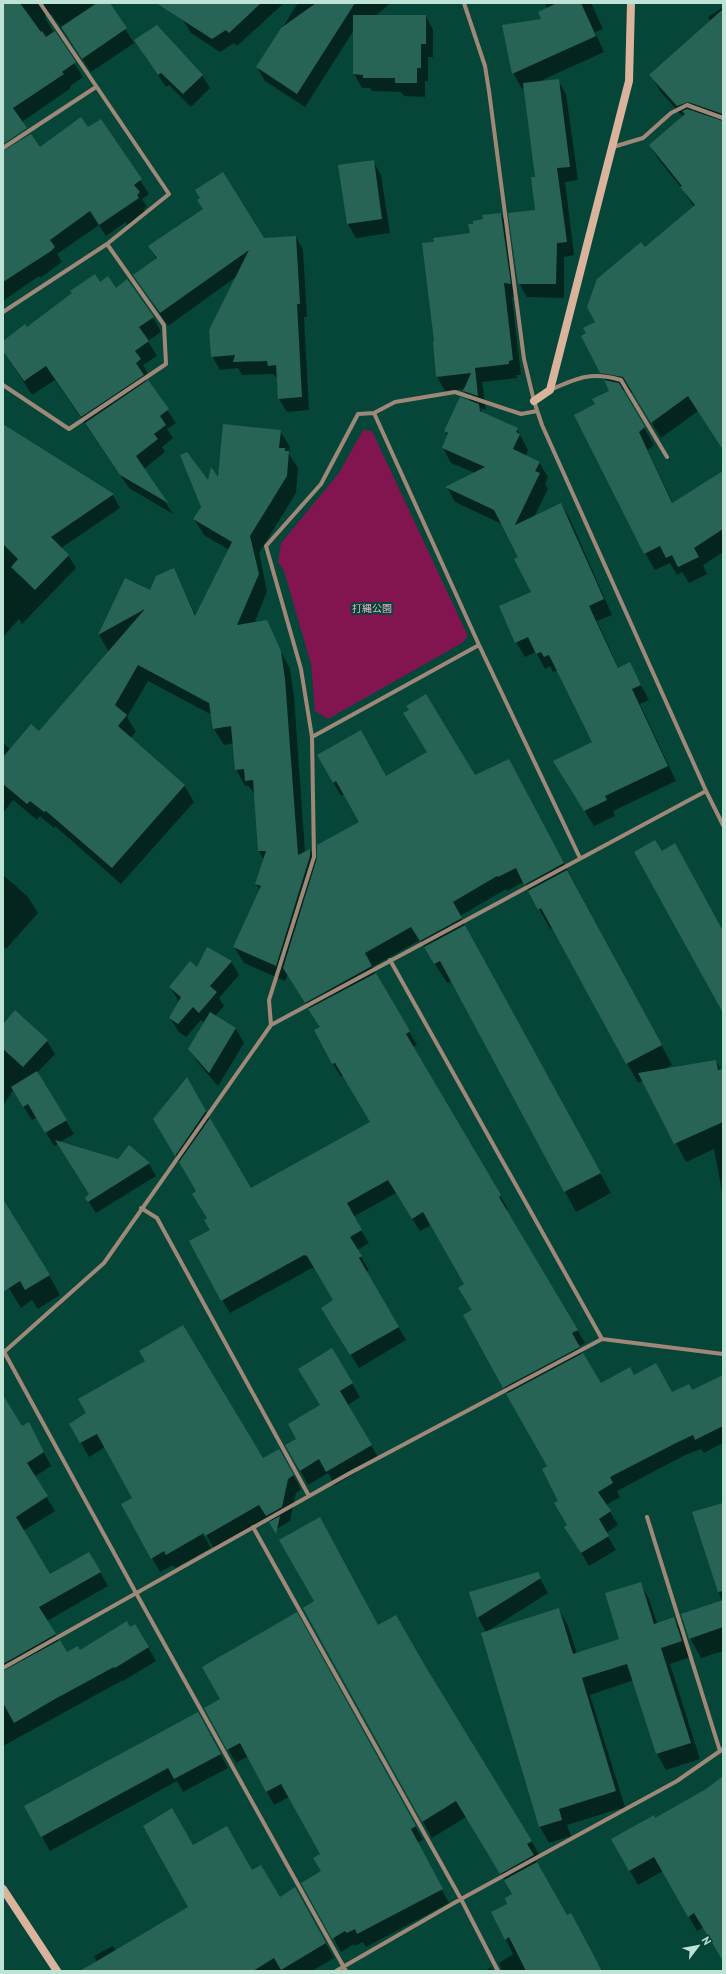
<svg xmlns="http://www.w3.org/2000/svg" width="726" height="1974" viewBox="0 0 726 1974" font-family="'PT Sans','Noto Sans JP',sans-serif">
<rect width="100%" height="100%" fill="#064639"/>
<!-- green -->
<path fill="#821450" d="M363,430L372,431L468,636L462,643L328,719L315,711L311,664L284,571L278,562L281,543L339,473Z"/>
<!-- shadow -->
<path fill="#0007" fill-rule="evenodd" d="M14,3H109L134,43L91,72L52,15L46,14L45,18L83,77L70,86L71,88L7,132L3,129V11Z
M201,3H284L237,46L234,43L220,52L191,33L183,20Z
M298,3H391L375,16H426L433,30V57H428V81H425V97L404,96L401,92L372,91L370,88H362L354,74V30L305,107L265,81L257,67Z
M545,3H591L603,29L595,32L604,52L538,82L558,80L566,94L578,180L565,182L574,255L564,257V298L527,297L519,283L536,211V177L524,88L522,89L513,73L542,20L547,8Z
M723,7V450L698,411L661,438L633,393L622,390L654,445L648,450L673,504L723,478V552L703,565L707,574L689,583L682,572L677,575L670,563L655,570L645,553L596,404L611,391L601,372L587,334L645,248L694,207L683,190L659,160L650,145L683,117L660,91L651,75L711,22L708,17ZM686,97L695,112H693L685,98Z
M143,53L202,75L210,88L191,107L169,85L166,87Z
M100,120L149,194L142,199L147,207L144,209L146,212L127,225L126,222L106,236L99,225L57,254L62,262L40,278L39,276L3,301V167L40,148L88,129Z
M373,161L381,175L390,233L356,238L348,224Z
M198,200L263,239L296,237L303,250L307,317H304L309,410L287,412L279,399L278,379L273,374L242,375L238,368L220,370L212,356L236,277L168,326L134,275L157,260L149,246L204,210Z
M501,214L509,229L518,297H512L521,375H516L517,378L482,382L486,410L480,408L484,414L517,429L528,450L525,456L539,462L548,477L545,484L548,489L534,517L561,504L570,519L612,615L597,621L619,669L629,663L649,700L640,704L676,781L613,811L615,816L594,826L563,776L594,743L558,670L553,672L550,666L545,669L536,652L525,657L516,642L532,592L520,558L502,524L455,502L447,487L475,473L451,463L443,448L448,436L445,431L471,402L464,391L465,389L445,391L437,377L435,243L471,234Z
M100,283L115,289L153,317L161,332L148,341L157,356L143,365L148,374L144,377L176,423L167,429L173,438L162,447L165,452L144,469L173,514L129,488L55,380L32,395L3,350V342Z
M3,425L113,495L120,508L61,548L68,555L76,568L22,624L19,619L3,637Z
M280,431L290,447L289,454L298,468L296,493L259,553L267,591L254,624L266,622L290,669L294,696L305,852L310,850L317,862L360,822L345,794L341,796L318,755L386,777H474L516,774L672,1065L663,1070L716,1061L723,1073V1196L714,1149L686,1162L643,1080L638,1083L552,928L550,929L524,882L507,891L506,889L460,916L611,1193L576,1212L451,981L447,983L420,940L372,967L417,1045L413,1047L508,1209L506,1211L585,1343L579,1347L600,1384L634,1376L672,1393L723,1387V1443L704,1453L701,1449L685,1455L617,1491L620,1497L606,1505L618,1525L606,1533L616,1550L589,1566L566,1527L568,1525L549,1466L504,1387L473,1311L466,1285L431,1225L420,1231L396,1193L353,1217L369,1243L357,1250L369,1270L366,1272L406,1340L359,1368L330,1321L334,1301L315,1269L312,1268L230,1313L222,1300L208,1219L197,1192L154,1119L186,1078L251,1189L371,1122L344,1075L341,1077L333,1064L316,1031L321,1028L288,974L285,981L244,963L234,947L260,890L256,884L264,860L259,851L255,795L249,786H245L236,769L234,743L224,745L214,729L212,715L148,681L127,717L136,732L130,738L184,785L194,802L121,884L55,826L54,828L40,816L37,820L13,800L3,813V743L11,750L40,732L109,652L99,635L126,579L150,591L173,569L196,616L229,550L204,535L194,519L202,507L209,482L219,480Z
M3,875L28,897L38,913L6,949L3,946Z
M231,961L239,975L219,998L224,1006L215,1016L236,1029L244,1043L218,1086L198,1063L190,1049L205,1023L201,1020L186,1037L178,1031L170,1018L179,1002L170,987L197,968Z
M3,1025L47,1041L55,1054L37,1073L74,1134L60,1142L118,1160L129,1147L149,1164L156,1176L96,1213L86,1198L90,1194L58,1144L54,1146L37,1117L32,1120L13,1090L3,1106Z
M3,1211L49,1275L60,1295L38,1309L32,1300L21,1308L3,1279Z
M332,1350L360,1397L348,1405L379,1459L335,1485L328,1473L308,1485L287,1446L297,1440L321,1406Z
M3,1397L21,1428L36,1437L51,1466L34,1477L55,1511L23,1531L50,1575L89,1553L108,1586L47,1621L66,1653L79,1651L130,1628L148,1647L156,1661L123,1681V1680L3,1746Z
M70,1424L287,1464L301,1489L296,1493L290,1521L275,1530L268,1518L214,1549L204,1531L202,1532L211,1548L175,1568L173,1565L160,1572L152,1558L133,1498L105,1447L89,1457Z
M723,1504V1651L701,1658L690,1638L722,1602L694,1513Z
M537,1573L548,1593L486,1632L478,1618L470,1592Z
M640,1583L649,1599L657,1623L674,1618L683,1634L691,1657L670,1664L700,1759L666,1770L657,1754L634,1680L590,1695L625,1807L567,1825L571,1836L549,1843L540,1827L482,1634L559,1609L568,1626L577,1654L621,1640Z
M304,1609L378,1626L424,1667L532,1842L541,1858L536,1861L567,1916L603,1971H502L499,1963L513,1954L492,1912L509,1904L513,1894L466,1817L432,1838Z
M304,1627L423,1840L417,1843L449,1903L366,1947L363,1942L355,1946L354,1944L341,1952L303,1884L322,1872L321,1855L289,1797L274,1805L248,1756L236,1763L205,1709L222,1700Z
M206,1727L228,1768L183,1792L177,1781L50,1851L42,1837Z
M723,1779V1959L704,1927L697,1931L663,1871L638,1885L612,1839L655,1819Z
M193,1846L252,1872L280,1898L303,1903L334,1958L312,1971H141L189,1908Z
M113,1946L127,1971H102L94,1956Z
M491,1967L493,1971H485Z"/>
<!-- building -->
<path fill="#286455" d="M3,3H20L41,32L42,31L46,37L55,31L76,62L62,72L64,74L13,108L27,128L3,144Z
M97,3H110L127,28L82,59L61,27Z
M156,3H261L229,33L226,30L212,39Z
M316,3H355L297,94L256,67L281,28Z
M557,3H581L596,36L512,74L502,25L541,19L538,12Z
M723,9V114L688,102L677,106L649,75Z
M353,15H426V44H421V68H417V83H395V78H363V75L353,74Z
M157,25L203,75L183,94L161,73L158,75L134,40Z
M559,79L570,167L557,168L567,242L557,243L556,284H518L508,213L535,210L531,177H535L523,83Z
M687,109L723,121V450L688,396L651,423L623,377L600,373L581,336L586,333L583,328L595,322L587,307L597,279L641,242L645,247L695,205L680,187L682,186L649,145L685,114L682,111Z
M81,117L88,127L101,119L142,179L134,185L140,192L137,195L139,198L99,225L90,211L50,240L55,247L51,251L3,282V151L31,134L40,147Z
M374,160L382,219L347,224L338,165Z
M223,172L264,238L296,236L300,304H297L302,397L278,399L276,365L268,366L267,361L233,362L235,355L211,357L209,330L249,250L160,313L133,275L157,258L148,246L203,209L197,200L200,198L195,190Z
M501,213L511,284L504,283L513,360L509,361V364L475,368L478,396L463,391L471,373L436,377L433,341H434L422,243L434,242L433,238L470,233L468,224H473V221L483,219L482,215Z
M95,274L100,282L108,276L116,288L127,279L154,317L139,327L149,341L135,351L141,359L136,363L144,375L81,417L46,366L24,381L3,351V341L25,324L27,327L72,293L70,291Z
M148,380L169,409L160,416L166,425L154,434L158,439L136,456L168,503L120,475L85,423Z
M604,380L619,383L645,427L639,432L672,503L723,471V529L694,548L699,557L678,567L672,555L666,558L660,546L644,554L574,415L595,404L592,399L609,391Z
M460,397L479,404L480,411L518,428L516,432L520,434L513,449L540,462L535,471L540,473L515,525L561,503L604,599L589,606L618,668L630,662L641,685L632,689L668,766L605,796L607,800L584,811L553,761L592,742L549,655L544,657L541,652L536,654L528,637L515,643L499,606L531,592L514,559L518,557L494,510L445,487L485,467L442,448L448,433L444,431Z
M3,424L114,494L51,537L69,555L35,590L11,567L18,559L3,544Z
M223,424L281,430L279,448H285V451H289L287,476L250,536L259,574L237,625L267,620L281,651L285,679L298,855L310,849V856L276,966L233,947L261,886L255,884L266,851H258L253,780L245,781L244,769L235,770L231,726L213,729L209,703L138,665L115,705L127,715L118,726L185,785L112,868L46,811L44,812L30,801L27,804L3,784V757L31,724L39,731L145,609L98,635L125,578L150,590L156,576L174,568L195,616L232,542L193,519L201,507L180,455L187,452L208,480L211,467L218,477Z
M426,694L475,775L509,759L564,863L524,885L516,868L498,877L497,876L453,902L462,918L420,941L411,927L365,953L372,966L305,1003L283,968L317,858V845L359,822L336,781L333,783L317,755L361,730L386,776L427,752L403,713L409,710L406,706Z
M655,840L662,851L675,843L723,931V1013L634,852Z
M567,870L662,1045L626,1064L541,908L538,910L528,891Z
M465,925L601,1173L564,1192L440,961L434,964L424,947Z
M207,947L232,961L210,986L217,992L199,1013L193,1007L178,1024L169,1018L181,997L169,987L190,961L197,967Z
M376,973L410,1031L406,1034L501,1195L499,1197L578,1330L572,1333L580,1347L503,1388L463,1315L472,1310L458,1288L464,1284L423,1212L412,1219L388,1180L347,1203L362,1230L350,1237L362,1256L359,1258L399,1327L350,1355L321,1308L333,1300L307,1256L304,1255L221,1301L189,1241L210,1230L204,1220L207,1218L192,1194L196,1191L179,1162L210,1118L251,1188L370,1122L335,1063L332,1064L314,1030L320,1027L308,1009Z
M15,1010L48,1040L23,1067L3,1049V1024Z
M210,1012L236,1028L209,1073L188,1049Z
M716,1060L718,1070L723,1069V1122L674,1144L638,1073Z
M37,1071L67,1120L45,1133L28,1104L23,1107L11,1087Z
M187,1077L206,1111L175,1156L153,1119Z
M55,1140L118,1159L129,1145L150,1163L88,1202L85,1198L89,1194Z
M3,1199L50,1275L25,1290L20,1281L3,1292Z
M183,1325L263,1458L279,1449L294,1475L288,1479L282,1507L266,1516L259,1505L205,1536L204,1533L166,1555L164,1551L151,1559L121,1504L132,1498L97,1434L80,1443L69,1424L86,1413L78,1399L145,1361L139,1351Z
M332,1348L353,1383L340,1391L372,1445L326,1472L319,1459L300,1471L285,1445L296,1439L288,1424L320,1405L298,1369Z
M583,1353L601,1383L630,1367L634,1375L656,1363L672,1392L689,1384L692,1390L723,1375V1426L695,1440L693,1435L678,1442L610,1477L613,1483L598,1492L611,1511L599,1519L609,1536L581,1553L564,1527L567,1525L554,1503L558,1501L542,1469L547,1466L506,1394Z
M3,1395L22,1426L29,1422L44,1452L27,1463L48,1496L16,1517L50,1574L89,1552L101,1572L39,1607L56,1634L3,1664Z
M723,1503V1591L718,1592L692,1512Z
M280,1516L276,1534L269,1522Z
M320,1517L378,1625L396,1615L424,1664L532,1841L527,1844L534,1855L500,1874L456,1801L422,1822L303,1608L314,1601L279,1540Z
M538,1572L541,1578L477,1618L469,1592Z
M641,1582L654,1624L674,1617L682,1641L661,1648L691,1743L656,1754L627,1664L582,1678L616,1791L559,1809L562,1820L539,1827L481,1633L559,1608L573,1654L619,1639L605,1593Z
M723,1600V1627L689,1639L681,1614Z
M297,1612L416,1826L411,1829L443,1889L357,1934L355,1929L347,1933L345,1931L332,1939L301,1883L321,1871L313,1858L320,1854L281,1784L266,1792L240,1743L227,1750L204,1708L220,1699L202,1667Z
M127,1621L130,1627L135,1624L149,1647L115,1668L114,1667L55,1699L14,1723L3,1703V1671L60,1640L67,1652L78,1646L80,1650Z
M198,1712L221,1754L174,1779L168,1768L41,1837L24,1806Z
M723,1776V1961L694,1913L688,1917L654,1857L629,1871L611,1839L654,1815L655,1818L706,1789Z
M172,1808L193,1845L227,1826L252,1870L261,1865L280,1897L295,1887L326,1943L281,1970L274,1958L253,1971H80L188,1907L143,1826Z
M537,1862L567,1915L571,1913L602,1971H526L509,1937L505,1940L491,1912L507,1904L505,1898L512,1894L504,1880Z"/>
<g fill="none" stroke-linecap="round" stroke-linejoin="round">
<!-- street -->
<path stroke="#a08879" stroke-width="4" d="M464,3L485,66L489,91L524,359L534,401L542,425L706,791L723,825
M613,147L643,138L671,113L687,105L723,118
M3,148L96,87
M3,312L107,244L169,194L40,3
M3,385L69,429L166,364L164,325L107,244
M550,390C577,378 591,371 621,380L667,457
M374,413L395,402L455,392L521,414L537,411
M312,737L479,645
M390,960L602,1339
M271,1025L269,1000L314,857L312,737L301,669L266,546L321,484L358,414L374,413L479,645L580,858
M141,1208L157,1218L309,1496
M3,1350L136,1593L346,1971
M3,1353L104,1263L271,1025L706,791
M647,1517L720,1751
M253,1527L461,1899L498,1971
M3,1668L350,1473L602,1339L723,1354
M336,1971L461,1899L677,1781L723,1749"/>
<!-- secondary -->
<path stroke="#d9b39b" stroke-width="8" d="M534,401L550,390L629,81L631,3
M3,1889L57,1971"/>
</g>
<g text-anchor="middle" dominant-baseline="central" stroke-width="4" stroke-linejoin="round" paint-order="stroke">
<!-- park labels -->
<g font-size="10" fill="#eeafc8" stroke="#064639">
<text x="372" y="608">打縄公園</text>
</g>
</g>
<!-- border -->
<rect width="726" height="1974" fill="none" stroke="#bee2d6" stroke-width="8"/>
<!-- north arrow -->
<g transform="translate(698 1946) rotate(58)" stroke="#064639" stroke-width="3" paint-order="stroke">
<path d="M0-3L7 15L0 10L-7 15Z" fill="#bee2d6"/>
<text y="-6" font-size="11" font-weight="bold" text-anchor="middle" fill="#bee2d6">N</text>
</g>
</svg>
